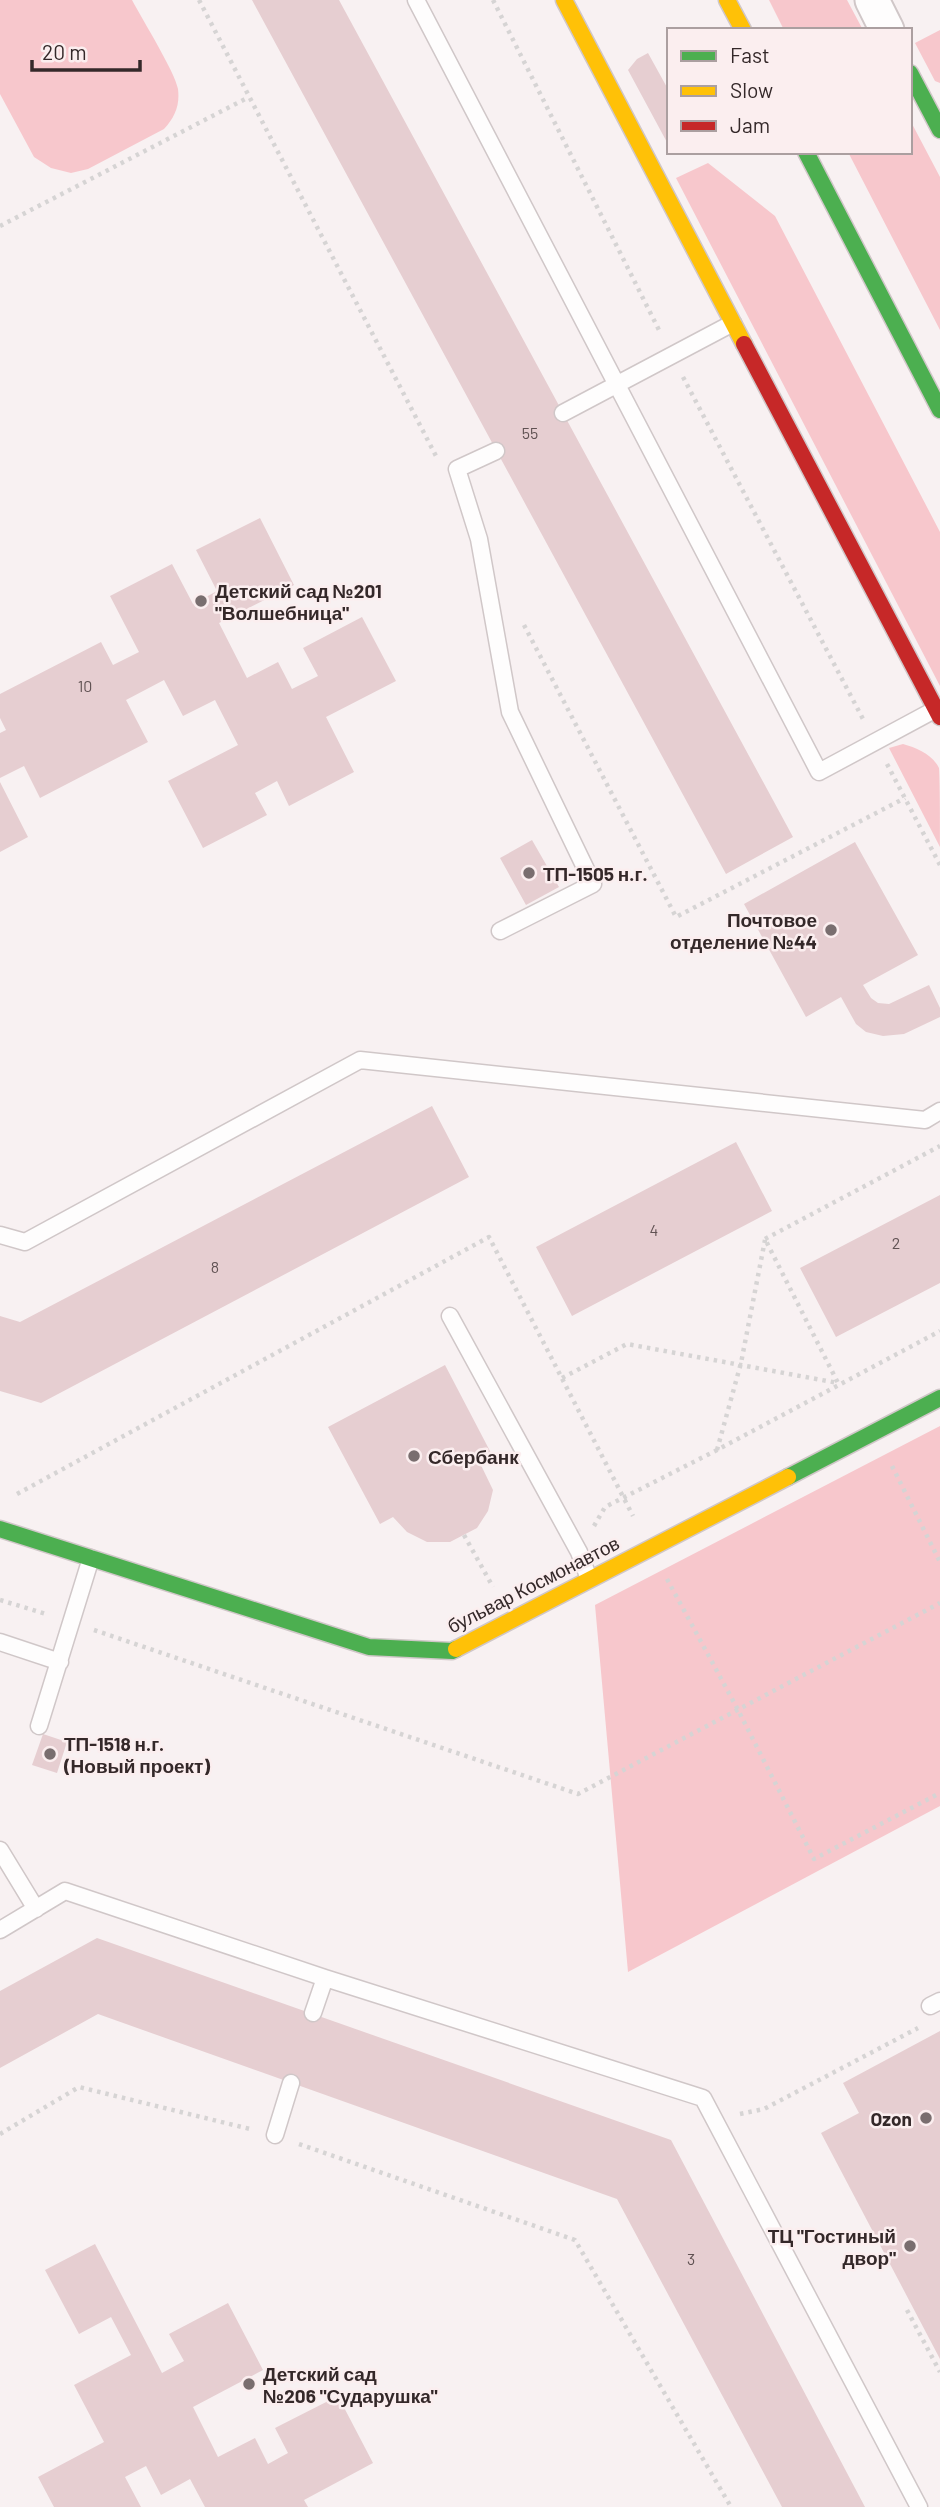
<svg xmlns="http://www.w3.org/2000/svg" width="940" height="2507" viewBox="0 0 940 2507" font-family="Barlow,sans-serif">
<rect width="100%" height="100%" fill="#f8f1f2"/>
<!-- green -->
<path fill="#f7c7cc" d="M0,0H132C142,19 175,72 178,89C180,105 175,117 164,129L88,169L71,173L51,168L34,157L0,94Z
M769,0H847L863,30H784Z
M940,30V83L935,81L915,43Z
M910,120L940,177V330L848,152H910Z
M708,163L775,216L940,532V686L676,178Z
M903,744C917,748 932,754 939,768C940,779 940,831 940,847L889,748Z
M940,1426V1806L628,1972L595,1605Z"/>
<!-- building -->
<path fill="#e6ced1" d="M252,0H339L793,837L726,874Z
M648,53L669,91V146L628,70L637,59Z
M260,518L294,585L219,623L247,678L278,662L292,689L318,676L303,648L362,617L396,681L326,717L354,772L289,806L277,781L255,793L267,815L203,848L168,781L238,745L215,700L183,716L164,680L126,700L148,742L40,798L24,766L0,778V733L6,730L0,718V694L101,642L113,665L139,652L110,596L172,564L193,604L217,591L196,550Z
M0,782L28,837L0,852Z
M532,840L559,887L526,905L500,858Z
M855,842L918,955L863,985L871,998L878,1003L889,1004L929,985L940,1008V1017L904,1034L883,1036L866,1032L856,1024L841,997L806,1017L744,904Z
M432,1106L469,1177L41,1403L0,1391V1316L20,1322Z
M736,1142L772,1211L572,1316L536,1247Z
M940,1195V1283L836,1337L800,1268Z
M445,1365L491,1453L478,1459L493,1490L488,1511L477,1528L450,1542H427L407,1532L393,1517L380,1524L328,1427Z
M43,1734L67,1742L57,1773L32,1765Z
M97,1938L671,2140L865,2507H782L617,2199L98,2014L0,2068V1991Z
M940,2031V2359L821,2133L859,2113L843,2083Z
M95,2244L162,2373L184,2361L169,2334L228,2303L263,2370L193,2407L218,2457L255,2438L268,2464L288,2453L275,2428L338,2396L373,2463L304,2500L308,2507H205L190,2479L161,2495L146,2466L125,2477L141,2507H54L38,2477L104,2442L74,2385L131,2355L111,2317L79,2334L45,2270Z"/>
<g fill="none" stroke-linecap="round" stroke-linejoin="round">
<defs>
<path id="lane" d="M416,0L819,772L936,709
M563,413L733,323
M496,451L457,469L479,539L510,712L593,884L500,931
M0,1235L25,1242L360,1060L925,1120L940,1111
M450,1316L579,1552L589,1579
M0,1642L60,1662
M39,1726L91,1558
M0,1850L36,1909
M0,1930L65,1891L325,1978L703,2098L919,2507
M930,2006L940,2001
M313,2013L325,1978
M275,2135L291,2083"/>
<path id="street" d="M872,0L887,30"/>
<path id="fast" d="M910,73L940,130
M806,152L940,410
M788,1477L940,1398
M0,1529L369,1647L452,1651L456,1649"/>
<path id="slow" d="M564,0L744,344
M727,0L743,30
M456,1649L788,1477"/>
<path id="jam" d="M744,344L940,717"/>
</defs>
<!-- lane casing -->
<use href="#lane" stroke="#d0c7c8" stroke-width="19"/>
<!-- street casing -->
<use href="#street" stroke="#d0c7c8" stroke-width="37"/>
<!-- fast casing -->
<use href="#fast" stroke="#d0c7c8" stroke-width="19"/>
<!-- slow casing -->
<use href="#slow" stroke="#d0c7c8" stroke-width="19"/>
<!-- jam casing -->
<use href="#jam" stroke="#d0c7c8" stroke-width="19"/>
<!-- path -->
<path stroke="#d6d4d4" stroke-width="4.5" stroke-dasharray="3.5 5" stroke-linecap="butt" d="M199,0L436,456
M493,0L660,332
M0,226L249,97
M683,377L863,719
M524,625L676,917L905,798
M887,764L940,865
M765,1239L940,1146
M562,1378L627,1344L838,1383L765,1239
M717,1450L741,1363L765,1240
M892,1466L940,1562
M17,1494L489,1237L633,1516
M594,1526L605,1507L717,1450L940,1331
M464,1535L493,1587
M667,1579L737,1708L814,1859L940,1793
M0,1600L46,1614
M94,1630L578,1794L940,1603
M740,2114L764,2109L918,2028
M0,2134L79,2087L250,2129
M299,2144L575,2240L731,2507
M907,2310L940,2372"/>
<!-- lane -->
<use href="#lane" stroke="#fefdfd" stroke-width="16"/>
<!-- street -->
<use href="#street" stroke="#fefdfd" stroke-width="33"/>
<!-- fast -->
<use href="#fast" stroke="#4caf50" stroke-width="16"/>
<!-- slow -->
<use href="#slow" stroke="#ffc107" stroke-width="16"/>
<!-- jam -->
<use href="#jam" stroke="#c62828" stroke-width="16"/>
</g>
<!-- markers -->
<g fill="#796e6f" stroke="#fbeeef" stroke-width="2.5">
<circle cx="201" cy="601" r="7"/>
<circle cx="529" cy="873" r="7"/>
<circle cx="831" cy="930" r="7"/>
<circle cx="414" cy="1456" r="7"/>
<circle cx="50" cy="1754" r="7"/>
<circle cx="926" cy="2118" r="7"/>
<circle cx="910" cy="2246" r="7"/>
<circle cx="249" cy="2384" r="7"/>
</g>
<g text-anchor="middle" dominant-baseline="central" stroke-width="5" stroke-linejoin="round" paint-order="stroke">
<!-- number labels -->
<g font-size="16" fill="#605253">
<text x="530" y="432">55</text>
<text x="85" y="685">10</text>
<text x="654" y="1229">4</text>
<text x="896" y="1242">2</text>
<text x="215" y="1266">8</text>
<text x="691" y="2258">3</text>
</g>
<!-- poi labels -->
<g font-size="19" font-weight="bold" fill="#342829" stroke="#fbeeef" text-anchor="start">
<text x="215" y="590">Детский сад №201<tspan x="215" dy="22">"Волшебница"</tspan></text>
<text x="543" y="873">ТП-1505 н.г.</text>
<text x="817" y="919" text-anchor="end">Почтовое<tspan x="817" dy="22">отделение №44</tspan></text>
<text x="428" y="1456">Сбербанк</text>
<text x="64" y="1743">ТП-1518 н.г.<tspan x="64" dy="22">(Новый проект)</tspan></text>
<text x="912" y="2118" text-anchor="end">Ozon</text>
<text x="896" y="2235" text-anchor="end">ТЦ "Гостиный<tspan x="896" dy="22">двор"</tspan></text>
<text x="263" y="2373">Детский сад<tspan x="263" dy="22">№206 "Сударушка"</tspan></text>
</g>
<!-- street labels -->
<g font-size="19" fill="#342829" stroke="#fbeeef">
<text transform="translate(533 1584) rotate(-27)">бульвар Космонавтов</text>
</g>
</g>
<!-- legend -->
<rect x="667" y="28" width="245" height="126" fill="#fbeeef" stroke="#ab9fa0" stroke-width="2"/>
<rect x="681" y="51" width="35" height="10" fill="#4caf50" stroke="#ab9fa0" stroke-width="2"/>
<text x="730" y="63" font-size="21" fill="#342829">Fast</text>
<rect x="681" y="86" width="35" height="10" fill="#ffc107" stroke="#ab9fa0" stroke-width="2"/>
<text x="730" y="98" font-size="21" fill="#342829">Slow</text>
<rect x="681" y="121" width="35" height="10" fill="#c62828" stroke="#ab9fa0" stroke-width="2"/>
<text x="730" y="133" font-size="21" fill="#342829">Jam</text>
<!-- scale -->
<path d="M32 60v10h108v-10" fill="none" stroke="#342829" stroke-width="3.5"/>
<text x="42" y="60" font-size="21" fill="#342829" stroke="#fbeeef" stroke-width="5" paint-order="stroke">20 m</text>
</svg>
